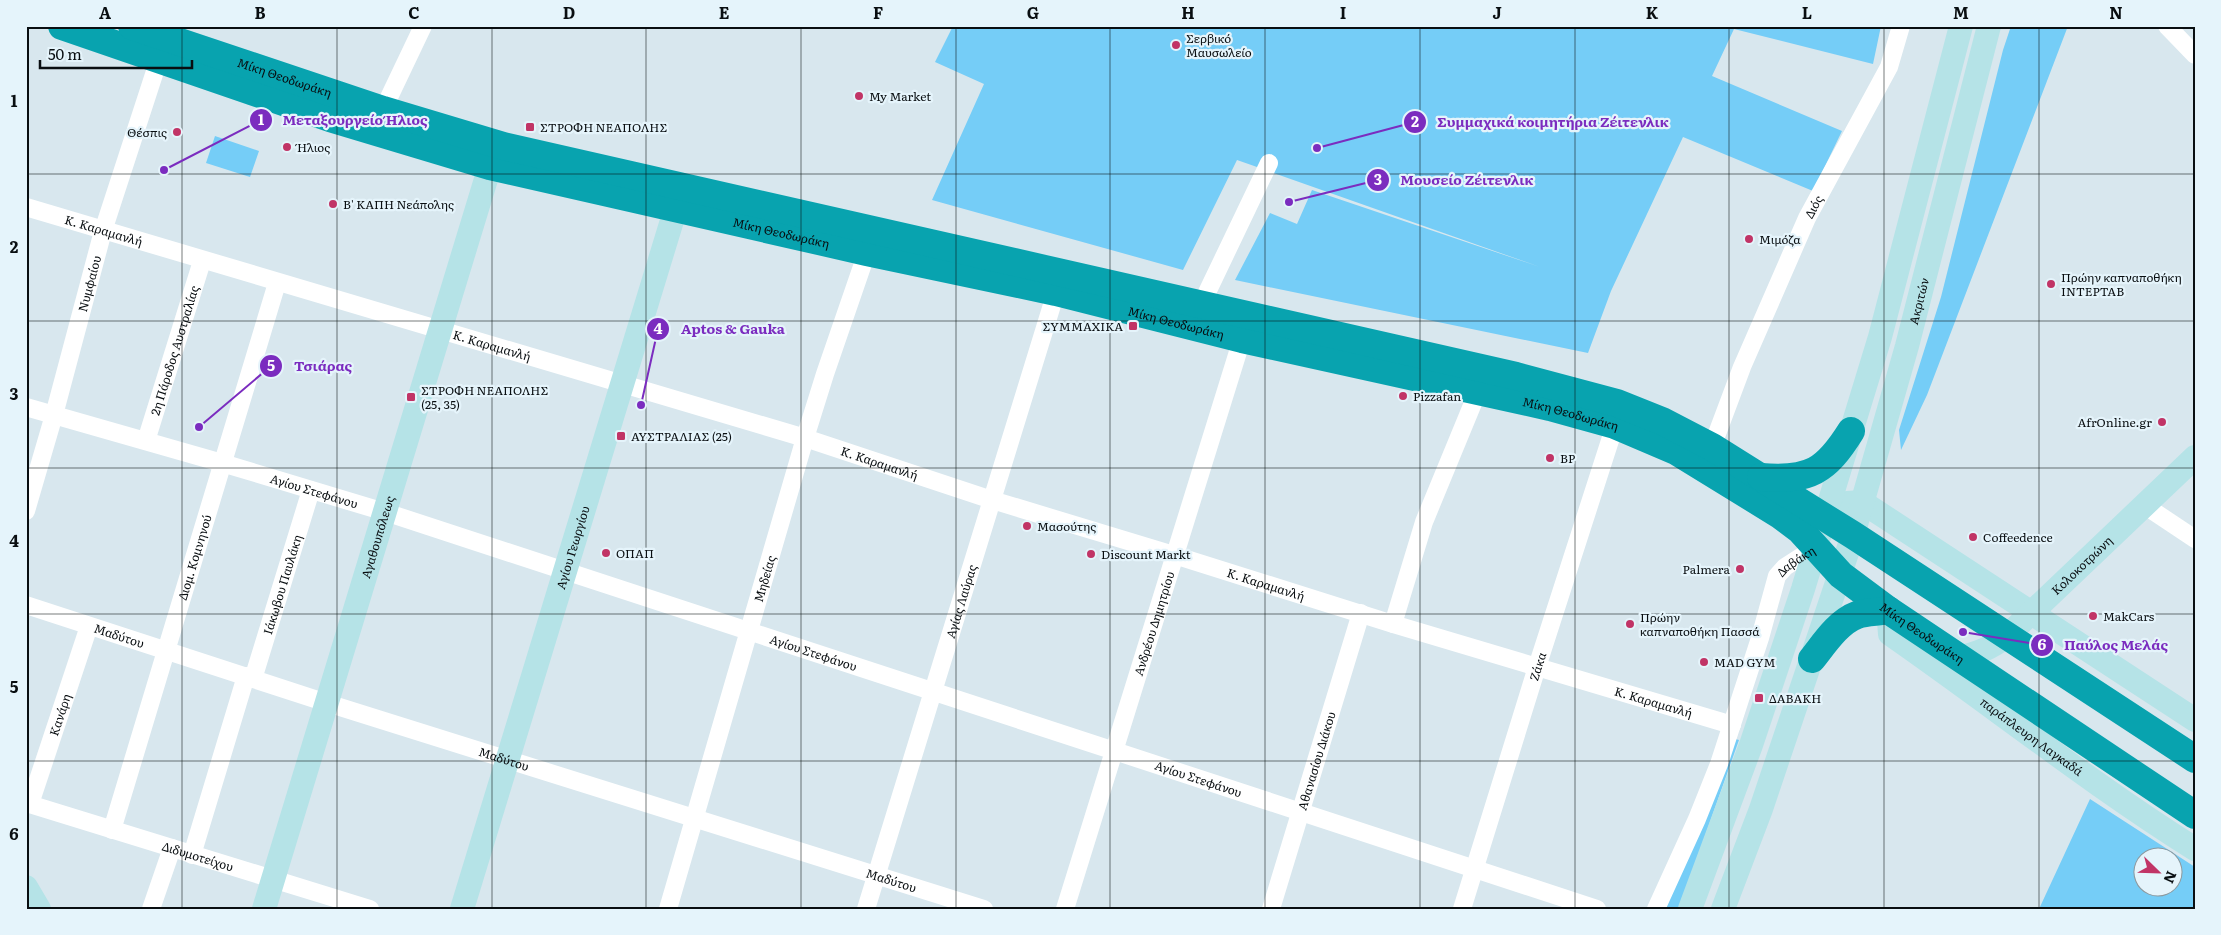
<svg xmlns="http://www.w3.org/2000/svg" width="2221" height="935" viewBox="0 0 2221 935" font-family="Literata,serif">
<rect width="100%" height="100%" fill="#d8e7ee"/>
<!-- green -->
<path fill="#75cdf7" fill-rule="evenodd" d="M953,26H1881L1873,64L1734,29L1712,76L1842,131L1813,191L1683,137L1611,291L1588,353L1235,280L1270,213L1297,224L1312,190L1540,267L1237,160L1183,270L932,200L984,84L935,62Z
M2011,26H2068L1927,395L1901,450L1899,430L1941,297L2003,50Z
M215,136L259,151L250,177L206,163Z
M1732,738L1739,740L1683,898L1678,909H1664Z
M2090,799L2195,867V909H2039ZM2144,858H2174V888H2144Z"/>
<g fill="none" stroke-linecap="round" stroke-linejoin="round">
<!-- street -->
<g stroke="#fff" stroke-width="18">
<path d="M2167,26L2195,55"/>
<path d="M383,110L423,26"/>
<path id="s1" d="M26,207L805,438L992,500L1174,555L1393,624L1732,725"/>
<path d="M1201,305L1269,163"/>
<path id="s2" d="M26,407L222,463L385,512L1597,909"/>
<path id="s3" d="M146,441L202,261"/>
<path id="s4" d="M1712,447L1742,367L1807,218L1889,67L1901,26"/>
<path d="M2144,505L2195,539"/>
<path id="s5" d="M26,511L54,415L103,231L159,59"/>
<path id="s6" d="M26,605L327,703L984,909"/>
<path d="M1393,624L1424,522L1478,391"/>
<path id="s7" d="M253,679L311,490"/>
<path id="s8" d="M26,803L370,909"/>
<path id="s9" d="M30,804L89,626"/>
<path id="s10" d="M112,830L277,283"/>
<path d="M192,855L246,676"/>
<path d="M151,909L172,848"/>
<path id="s11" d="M668,909L805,438L825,374L867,252"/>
<path id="s12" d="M866,909L1056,292"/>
<path id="s13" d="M1065,909L1242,339"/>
<path id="s14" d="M1271,909L1361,613"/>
<path id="s15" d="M1462,909L1537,667L1615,425"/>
<path id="s16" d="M1656,909L1697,819L1719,764L1760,638L1777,576L1785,567L1816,547"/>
</g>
<!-- secondary -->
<g stroke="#b5e3e7" stroke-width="24">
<path d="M1847,503L1862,502L2195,720"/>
<path id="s17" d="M1888,610L1890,634C1992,705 2090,783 2195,849"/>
<path id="s18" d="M1957,658C1977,654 1991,648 2007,636L2195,457"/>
<path d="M26,887L39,909"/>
<path id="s19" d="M264,909L490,166"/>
<path id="s20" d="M462,909L681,191"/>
<path d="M1690,909L1751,745L1803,589L1880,337L1961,26"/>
<path id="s21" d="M1723,909L1761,809L1853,535L1907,346L1989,26"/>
</g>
<!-- highway -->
<g stroke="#08a3af" stroke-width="28">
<path id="s22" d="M62,26L330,118L490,166L867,252L1056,292L1242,339L1550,407L1615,425L1676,451L1780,515L1800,530L1841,575L1888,610L2195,815"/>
<path id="s23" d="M132,26L383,110L503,146L1516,376L1617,403L1662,421L1712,447L1853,535L2195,759"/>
<path d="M1761,477C1810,481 1826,471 1851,431"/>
<path d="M1812,659C1824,644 1838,622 1857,615C1865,612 1878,612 1888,610"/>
</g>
</g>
<!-- grid -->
<path fill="none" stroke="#090e11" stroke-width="1" stroke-opacity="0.55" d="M182,26V909M337,26V909M492,26V909M646,26V909M801,26V909M956,26V909M1110,26V909M1265,26V909M1420,26V909M1575,26V909M1729,26V909M1884,26V909M2039,26V909M26,174H2195M26,321H2195M26,468H2195M26,614H2195M26,761H2195"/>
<!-- markers -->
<g fill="#c13466" stroke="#e5f4fb" stroke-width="2">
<circle cx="1176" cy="45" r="5"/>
<circle cx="859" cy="96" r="5"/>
<rect x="525" y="122" width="10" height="10" rx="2.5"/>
<circle cx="177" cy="132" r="5"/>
<circle cx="287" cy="147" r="5"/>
<circle cx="333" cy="204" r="5"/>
<circle cx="1749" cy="239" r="5"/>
<circle cx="2051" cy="284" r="5"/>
<rect x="1128" y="321" width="10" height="10" rx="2.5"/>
<circle cx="1403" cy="396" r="5"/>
<rect x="406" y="392" width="10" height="10" rx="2.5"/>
<circle cx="2162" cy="422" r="5"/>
<rect x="616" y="431" width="10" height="10" rx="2.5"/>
<circle cx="1550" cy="458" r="5"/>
<circle cx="1027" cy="526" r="5"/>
<circle cx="1973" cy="537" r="5"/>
<circle cx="606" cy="553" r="5"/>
<circle cx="1091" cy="554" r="5"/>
<circle cx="1740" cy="569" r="5"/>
<circle cx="2093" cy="616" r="5"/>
<circle cx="1630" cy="624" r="5"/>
<circle cx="1704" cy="662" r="5"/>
<rect x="1754" y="693" width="10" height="10" rx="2.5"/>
</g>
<g text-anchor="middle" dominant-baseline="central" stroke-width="4.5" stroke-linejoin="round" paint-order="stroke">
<!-- poi labels -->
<g font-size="12" fill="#090e11" stroke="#e5f4fb" text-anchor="start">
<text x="1186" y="38">Σερβικό<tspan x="1186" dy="14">Μαυσωλείο</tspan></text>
<text x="869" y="96">My Market</text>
<text x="540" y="127">ΣΤΡΟΦΗ ΝΕΑΠΟΛΗΣ</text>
<text x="167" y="132" text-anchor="end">Θέσπις</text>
<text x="297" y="147">Ήλιος</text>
<text x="343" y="204">Β' ΚΑΠΗ Νεάπολης</text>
<text x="1759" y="239">Μιμόζα</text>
<text x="2061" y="277">Πρώην καπναποθήκη<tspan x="2061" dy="14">ΙΝΤΕΡΤΑΒ</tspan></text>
<text x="1123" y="326" text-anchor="end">ΣΥΜΜΑΧΙΚΑ</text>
<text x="421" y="390">ΣΤΡΟΦΗ ΝΕΑΠΟΛΗΣ<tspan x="421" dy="14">(25, 35)</tspan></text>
<text x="1413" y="396">Pizzafan</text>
<text x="2152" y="422" text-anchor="end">AfrOnline.gr</text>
<text x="631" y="436">ΑΥΣΤΡΑΛΙΑΣ (25)</text>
<text x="1560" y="458">BP</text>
<text x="1037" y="526">Μασούτης</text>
<text x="1983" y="537">Coffeedence</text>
<text x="616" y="553">ΟΠΑΠ</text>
<text x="1101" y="554">Discount Markt</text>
<text x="1730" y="569" text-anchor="end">Palmera</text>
<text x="2103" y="616">MakCars</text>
<text x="1640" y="617">Πρώην<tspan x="1640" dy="14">καπναποθήκη Πασσά</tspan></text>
<text x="1714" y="662">MAD GYM</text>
<text x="1769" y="698">ΔΑΒΑΚΗ</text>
</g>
<!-- street labels -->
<g font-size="12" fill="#090e11" stroke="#e5f4fb">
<text stroke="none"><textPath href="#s23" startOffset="161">Μίκη Θεοδωράκη</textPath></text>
<text stroke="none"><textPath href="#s4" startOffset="261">Διός</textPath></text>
<text stroke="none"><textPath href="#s1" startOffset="81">Κ. Καραμανλή</textPath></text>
<text stroke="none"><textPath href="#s22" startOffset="749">Μίκη Θεοδωράκη</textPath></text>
<text stroke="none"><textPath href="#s5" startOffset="236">Νυμφαίου</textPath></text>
<text stroke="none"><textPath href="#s21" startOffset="639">Ακριτών</textPath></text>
<text stroke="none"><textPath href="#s22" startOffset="1154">Μίκη Θεοδωράκη</textPath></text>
<text stroke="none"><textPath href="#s1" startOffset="486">Κ. Καραμανλή</textPath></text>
<text stroke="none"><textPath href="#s3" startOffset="95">2η Πάροδος Αυστραλίας</textPath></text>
<text stroke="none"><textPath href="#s22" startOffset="1559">Μίκη Θεοδωράκη</textPath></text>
<text stroke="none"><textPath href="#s1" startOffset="891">Κ. Καραμανλή</textPath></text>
<text stroke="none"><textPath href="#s2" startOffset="300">Αγίου Στεφάνου</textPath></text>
<text stroke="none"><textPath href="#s19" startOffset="389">Αγαθουπόλεως</textPath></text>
<text stroke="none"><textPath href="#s20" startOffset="378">Αγίου Γεωργίου</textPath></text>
<text stroke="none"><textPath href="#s10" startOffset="285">Διομ. Κομνηνού</textPath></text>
<text stroke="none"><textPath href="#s16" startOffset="379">Δαβάκη</textPath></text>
<text stroke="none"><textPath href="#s18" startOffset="158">Κολοκοτρώνη</textPath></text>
<text stroke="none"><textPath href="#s11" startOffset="344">Μηδείας</textPath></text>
<text stroke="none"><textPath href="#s1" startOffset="1296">Κ. Καραμανλή</textPath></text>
<text stroke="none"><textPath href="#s7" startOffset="99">Ιάκωβου Παυλάκη</textPath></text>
<text stroke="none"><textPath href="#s12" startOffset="322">Αγίας Λαύρας</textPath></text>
<text stroke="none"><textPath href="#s13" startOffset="299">Ανδρέου Δημητρίου</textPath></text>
<text stroke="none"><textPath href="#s22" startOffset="1979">Μίκη Θεοδωράκη</textPath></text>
<text stroke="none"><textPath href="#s6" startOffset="98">Μαδύτου</textPath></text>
<text stroke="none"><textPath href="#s2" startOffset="825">Αγίου Στεφάνου</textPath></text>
<text stroke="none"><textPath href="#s15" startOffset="254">Ζάκα</textPath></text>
<text stroke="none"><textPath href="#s1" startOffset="1701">Κ. Καραμανλή</textPath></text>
<text stroke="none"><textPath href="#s9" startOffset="94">Κανάρη</textPath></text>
<text stroke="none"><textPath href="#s17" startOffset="199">παράπλευρη Λαγκαδά</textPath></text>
<text stroke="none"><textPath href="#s6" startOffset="502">Μαδύτου</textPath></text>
<text stroke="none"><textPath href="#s14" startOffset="155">Αθανασίου Διάκου</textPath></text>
<text stroke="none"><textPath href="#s2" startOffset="1230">Αγίου Στεφάνου</textPath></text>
<text stroke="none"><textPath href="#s8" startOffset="180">Διδυμοτείχου</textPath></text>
<text stroke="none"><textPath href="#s6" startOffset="908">Μαδύτου</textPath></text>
</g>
</g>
<!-- callouts -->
<path fill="none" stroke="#7b2cbf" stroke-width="2" d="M164 170L261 120M1317 148L1415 122M1289 202L1378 180M641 405L658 329M199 427L271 366M1963 632L2042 645"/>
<g fill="#7b2cbf" stroke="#e5f4fb" stroke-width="2">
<circle cx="164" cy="170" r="5"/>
<circle cx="1317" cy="148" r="5"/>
<circle cx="1289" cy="202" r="5"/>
<circle cx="641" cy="405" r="5"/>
<circle cx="199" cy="427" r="5"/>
<circle cx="1963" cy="632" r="5"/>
<circle cx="261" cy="120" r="12"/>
<circle cx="1415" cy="122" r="12"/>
<circle cx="1378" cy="180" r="12"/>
<circle cx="658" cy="329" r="12"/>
<circle cx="271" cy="366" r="12"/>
<circle cx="2042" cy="645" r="12"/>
</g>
<g font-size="15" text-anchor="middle" font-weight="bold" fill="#fff">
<text x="261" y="125">1</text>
<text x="1415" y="127">2</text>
<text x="1378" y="185">3</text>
<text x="658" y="334">4</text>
<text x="271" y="371">5</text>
<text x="2042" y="650">6</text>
</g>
<g font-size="14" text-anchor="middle" font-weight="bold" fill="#7b2cbf" stroke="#e5f4fb" stroke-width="4.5" stroke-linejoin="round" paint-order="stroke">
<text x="355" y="125">Μεταξουργείο Ήλιος</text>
<text x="1553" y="127">Συμμαχικά κοιμητήρια Ζέιτενλικ</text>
<text x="1467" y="185">Μουσείο Ζέιτενλικ</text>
<text x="733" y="334">Aptos &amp; Gauka</text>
<text x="323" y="371">Τσιάρας</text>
<text x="2116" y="650">Παύλος Μελάς</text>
</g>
<!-- border -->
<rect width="2221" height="935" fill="none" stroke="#e5f4fb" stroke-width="55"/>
<!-- north arrow -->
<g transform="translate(2158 872) rotate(113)"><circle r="24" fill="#e5f4fb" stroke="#8d989d"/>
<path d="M0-4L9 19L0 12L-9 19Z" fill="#c13466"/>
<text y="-8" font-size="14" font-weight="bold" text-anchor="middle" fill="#090e11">N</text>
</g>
<!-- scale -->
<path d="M40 60v8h152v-8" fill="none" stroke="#090e11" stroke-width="2.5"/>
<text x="48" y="60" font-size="15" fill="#090e11" stroke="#e5f4fb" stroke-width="4" paint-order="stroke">50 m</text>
<rect x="28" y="28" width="2166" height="880" fill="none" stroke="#090e11" stroke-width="2"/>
<g font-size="16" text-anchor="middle" font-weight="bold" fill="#090e11">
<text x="105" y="19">A</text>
<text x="260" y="19">B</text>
<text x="414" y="19">C</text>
<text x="569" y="19">D</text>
<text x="724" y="19">E</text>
<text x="878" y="19">F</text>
<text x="1033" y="19">G</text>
<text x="1188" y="19">H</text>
<text x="1343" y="19">I</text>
<text x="1497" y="19">J</text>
<text x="1652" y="19">K</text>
<text x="1807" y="19">L</text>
<text x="1961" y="19">M</text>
<text x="2116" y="19">N</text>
<text x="14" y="107">1</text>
<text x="14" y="253">2</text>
<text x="14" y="400">3</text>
<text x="14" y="547">4</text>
<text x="14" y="693">5</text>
<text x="14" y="840">6</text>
</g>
</svg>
